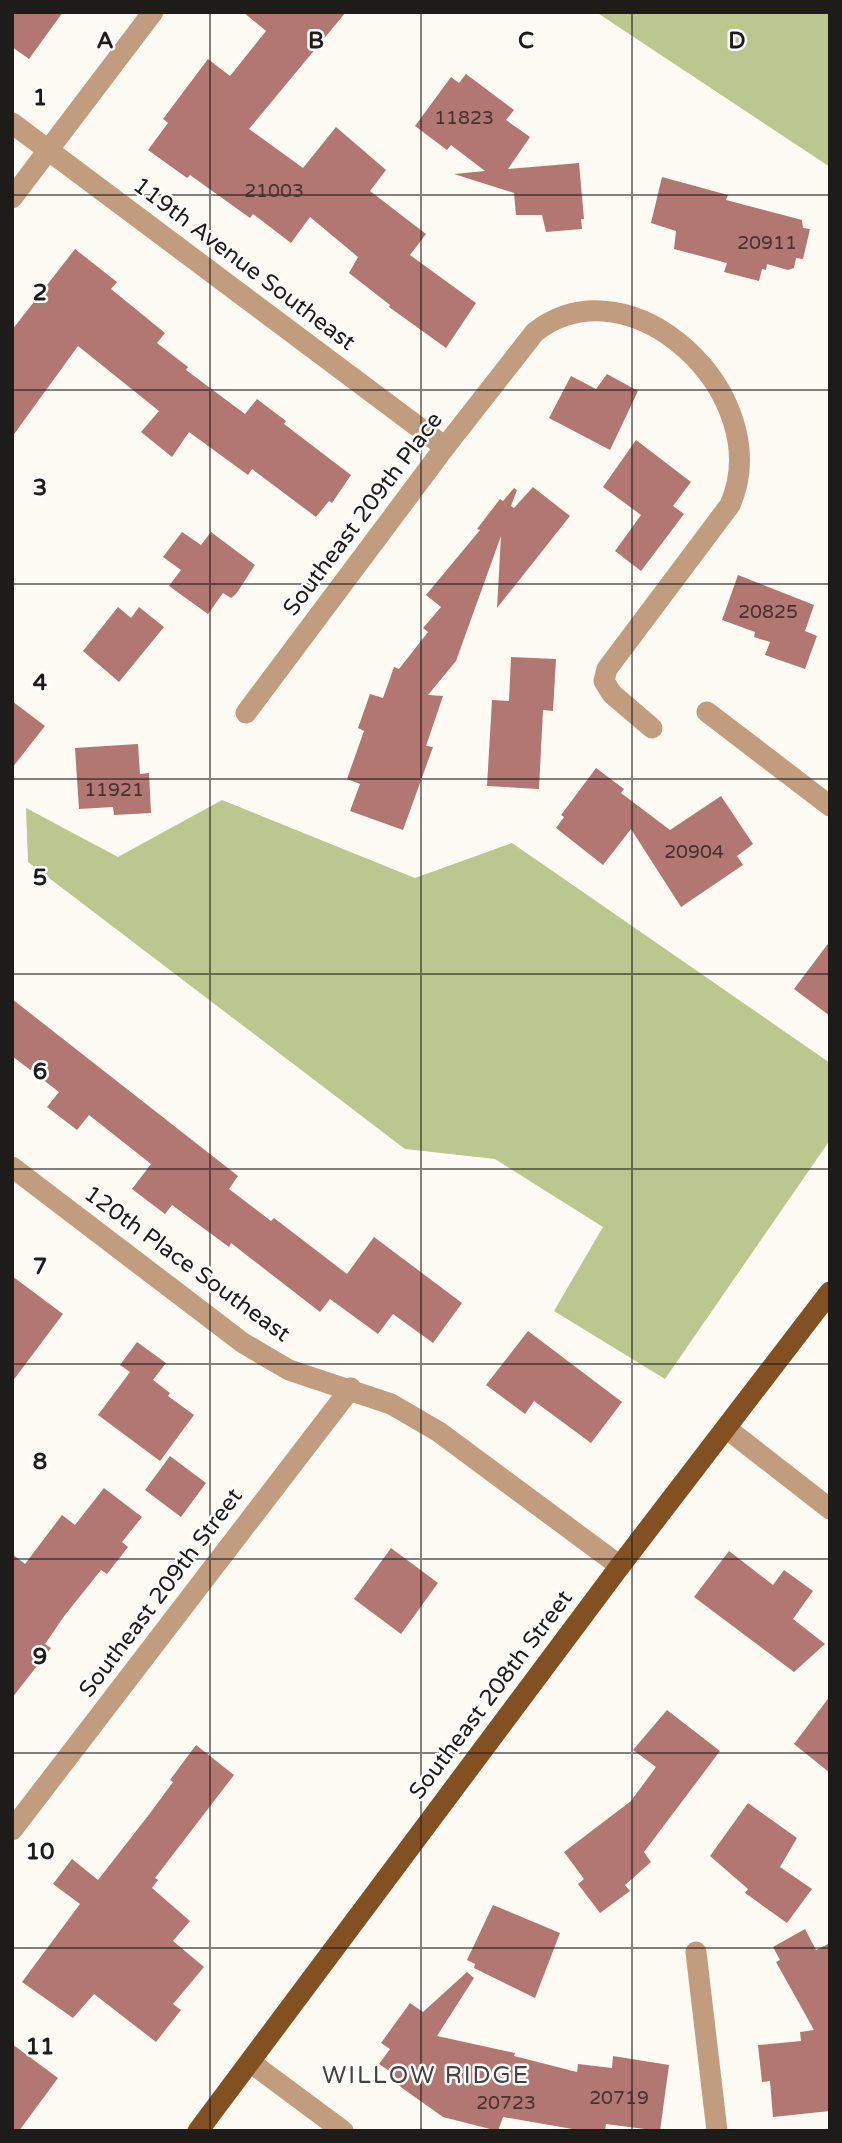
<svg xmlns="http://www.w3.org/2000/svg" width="842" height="2143" viewBox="0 0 842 2143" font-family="'Varela Round',sans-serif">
<rect width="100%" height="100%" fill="#fefbf5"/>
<!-- forest -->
<path fill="#bcc790" d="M596,12H830V167Z
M222,800L415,878L512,843L830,1063V1140L665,1379L554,1311L603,1227L495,1159L405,1149L28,862L26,808L118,857Z"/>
<!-- building -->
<path fill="#b27772" d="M12,12H63L29,59L12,47Z
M243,12H346L249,129L303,168L336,127L386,170L370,191L426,234L410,255L476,303L446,348L389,307L390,305L349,273L358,257L310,217L291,243L253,214L250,218L190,175L187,178L148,150L168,123L163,119L208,59L230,76L266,31Z
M466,74L514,110L506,120L530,137L508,169L579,163L584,219H581L582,229L546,232L542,215H516L514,193L454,174L485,171L451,145L447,150L415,126L451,77L459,83Z
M662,177L728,195L726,200L802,220L803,228L810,229L803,259L796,258L794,268L788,270L767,264L766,270L762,269L759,281L724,272L727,263L674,249L676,231L651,223Z
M75,249L117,282L111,289L165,333L157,343L188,367L186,370L245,414L257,399L286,421L284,424L351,475L332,503L329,501L316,517L252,469L248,475L189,432L172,457L141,432L159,411L78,346L12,437V330Z
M607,374L638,391L610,450L549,418L571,376L596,389Z
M636,440L691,482L673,506L684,514L641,571L615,551L641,515L603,487Z
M533,487L570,516L497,608L501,536L456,661L428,695L443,696L426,746L433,747L403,830L350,811L360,784L347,779L364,731L358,728L370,694L383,698L394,667L399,669L428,632L423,628L441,607L426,595L480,530L477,529L500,499L503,501L514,488L517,490L511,506L514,508Z
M182,532L201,545L211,532L255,565L236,594L231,598L223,593L208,614L169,586L181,570L163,557Z
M738,575L814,605L805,631L817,636L805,669L765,655L770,642L754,637L755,632L722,620Z
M118,607L131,618L139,607L164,627L119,682L83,651Z
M511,657L556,659L553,711L543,710L539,789L487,786L492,700L509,701Z
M12,701L45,726L12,768Z
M138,744L140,774L149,773L151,813L114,815L113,807L79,809L75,748Z
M596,768L624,789L621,793L670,830L721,796L753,844L737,856L743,865L681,907L631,829L603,865L556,828L564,817L561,815Z
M830,941V1016L794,989Z
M12,999L238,1176L229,1189L271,1221L274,1218L347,1274L374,1237L462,1303L433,1343L393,1314L378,1334L330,1299L320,1312L231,1243L229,1247L172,1205L165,1214L132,1189L151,1164L89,1115L77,1130L47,1107L59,1092L12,1056Z
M12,1276L63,1314L12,1382Z
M528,1331L622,1402L591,1443L534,1401L525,1414L486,1385Z
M137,1342L166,1363L153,1380L170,1393L168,1396L194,1415L160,1461L98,1415L130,1372L120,1365Z
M170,1456L206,1483L181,1517L145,1490Z
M104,1488L142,1517L122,1542L128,1547L107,1574L101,1570L65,1615L45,1644L51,1648L12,1698V1554L25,1564L62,1515L75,1525Z
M391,1548L438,1583L401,1634L354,1599Z
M729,1551L773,1585L784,1570L813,1591L793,1619L825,1644L794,1672L694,1597Z
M830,1696V1773L794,1744Z
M667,1710L720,1751L644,1852L651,1862L625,1885L630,1891L600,1913L578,1884L584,1879L564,1852L631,1801L656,1767L633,1750Z
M196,1745L234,1775L155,1878L158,1880L152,1888L190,1921L173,1941L204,1967L173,2004L181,2010L156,2042L94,1994L73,2018L22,1982L80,1904L53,1884L72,1859L98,1880L151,1812L173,1782L170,1780Z
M748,1803L797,1838L780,1867L812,1889L787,1923L745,1893L748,1889L710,1856Z
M493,1905L560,1933L535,1998L474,1968L475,1964L467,1960Z
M805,1929L816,1950L830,1943V2111L773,2117L770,2081L762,2082L758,2045L801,2041L800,2032L814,2030L776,1962L780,1960L773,1947Z
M467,1972L474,1978L437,2036L515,2053L514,2056L577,2072L578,2064L612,2068L613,2056L669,2065L660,2131L606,2124L605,2131H584L503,2117L498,2131L443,2117L402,2088L391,2078L394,2074L379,2064L390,2049L381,2043L410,2003L423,2012Z
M12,2044L58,2078L19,2131H12Z"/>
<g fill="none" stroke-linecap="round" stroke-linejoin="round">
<!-- minor -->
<path stroke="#c29c7e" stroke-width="21" d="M12,123L445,447
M12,198L153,12
M707,712L830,806
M246,713L445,447L535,332C631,257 778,396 730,505L607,669L604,681L612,694L652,728
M12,1167L243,1343L289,1370L391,1404L439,1432L620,1566
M726,1428L830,1509
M12,1830L351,1388
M696,1952L717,2131
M250,2062L343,2131"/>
<!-- major -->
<path stroke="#835021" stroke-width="21" d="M198,2131L620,1566L830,1292"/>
</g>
<!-- grid -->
<path fill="none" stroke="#1d1c19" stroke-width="2" stroke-opacity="0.55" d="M210,12V2131M421,12V2131M632,12V2131M12,195H830M12,390H830M12,584H830M12,779H830M12,974H830M12,1169H830M12,1364H830M12,1559H830M12,1753H830M12,1948H830"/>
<g text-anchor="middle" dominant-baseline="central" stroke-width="5" stroke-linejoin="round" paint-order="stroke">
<!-- number labels -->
<g font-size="19" fill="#42332f">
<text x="464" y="118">11823</text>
<text x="274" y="191">21003</text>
<text x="767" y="243">20911</text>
<text x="768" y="612">20825</text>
<text x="114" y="790">11921</text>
<text x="694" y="852">20904</text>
<text x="619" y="2098">20719</text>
<text x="506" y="2103">20723</text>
</g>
<!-- street labels -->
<g font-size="23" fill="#1d1c19" stroke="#fff">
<text transform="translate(244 264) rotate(37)">119th Avenue Southeast</text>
<text transform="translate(363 514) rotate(-53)">Southeast 209th Place</text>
<text transform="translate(187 1264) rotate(36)">120th Place Southeast</text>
<text transform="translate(161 1593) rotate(-53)">Southeast 209th Street</text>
<text transform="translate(491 1695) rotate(-53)">Southeast 208th Street</text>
</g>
<!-- neighbourhood labels -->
<g font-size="24" letter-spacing="2" fill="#46433c" stroke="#fff">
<text x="426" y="2075">WILLOW RIDGE</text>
</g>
</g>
<g font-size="23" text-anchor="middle" font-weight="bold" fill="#1d1c19" stroke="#fff" stroke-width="5" stroke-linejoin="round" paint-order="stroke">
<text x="105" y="48">A</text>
<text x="316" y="48">B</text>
<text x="526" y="48">C</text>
<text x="737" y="48">D</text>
<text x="40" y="105">1</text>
<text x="40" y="300">2</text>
<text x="40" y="495">3</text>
<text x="40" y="690">4</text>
<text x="40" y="885">5</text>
<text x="40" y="1079">6</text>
<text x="40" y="1274">7</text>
<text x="40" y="1469">8</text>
<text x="40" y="1664">9</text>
<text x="40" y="1859">10</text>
<text x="40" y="2054">11</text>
</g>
<!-- border -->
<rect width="842" height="2143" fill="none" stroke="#1d1c19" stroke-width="28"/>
</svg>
